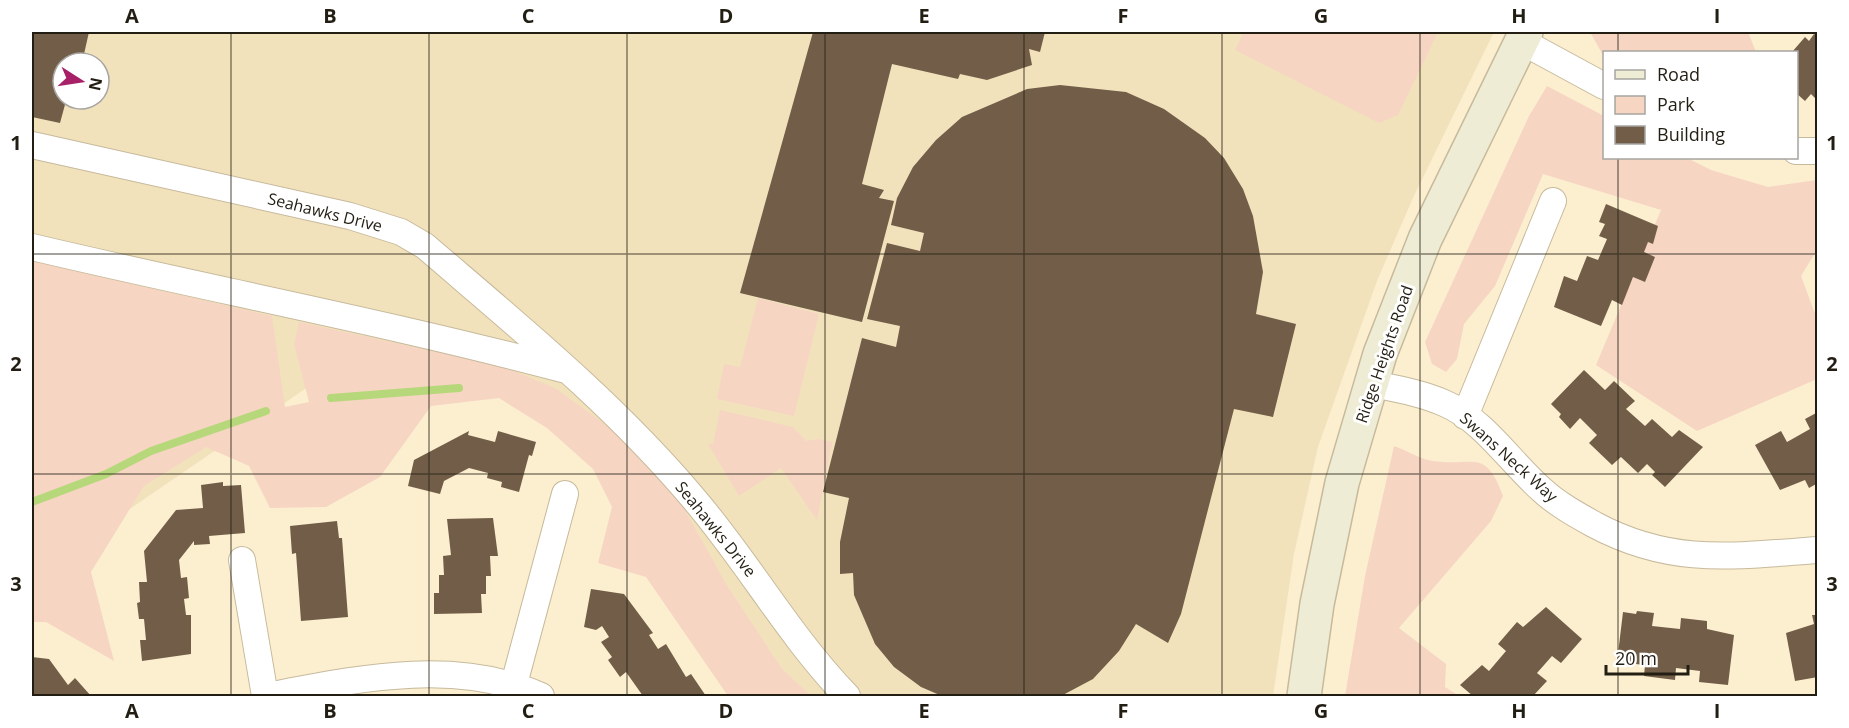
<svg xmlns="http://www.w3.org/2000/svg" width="1849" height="728" viewBox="0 0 1849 728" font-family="'Open Sans',sans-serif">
<rect width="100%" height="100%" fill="#fcefd0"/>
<!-- built -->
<path fill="#f2e2bc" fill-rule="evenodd" d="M32,32H1494L1413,198L1377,281L1318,447L1294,554L1273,696H753L562,411L340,365L32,576ZM63,63H99V99H63Z"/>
<!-- green -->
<path fill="#f6d5c3" d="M1244,32H1438L1398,115L1379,123L1235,50Z
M1590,32H1748L1756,52H1604V57Z
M1547,86L1604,116V158H1687L1711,170L1768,187L1817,180V250L1801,276L1817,319V379L1697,431L1596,365L1661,210L1543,174L1495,286L1464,324L1457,359L1446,372L1432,364L1425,342L1529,116Z
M32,261L272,316L285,407L309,402L294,344L299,322L501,366L555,388L619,434L677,496L726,584L782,669L811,696H728L646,577L598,563L612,507L593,469L547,428L499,398L431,406L380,477L326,507L270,508L249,466L206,447L144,486L91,572L114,661L46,622H32Z
M758,298L819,314L794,416L717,399L724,364L740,367Z
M720,410L793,427L806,441L819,439L832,442L817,520L781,468L739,496L708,444H713Z
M1394,446C1406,450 1420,459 1433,461C1474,467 1485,447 1503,496L1491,521L1399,628L1446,664L1445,687L1459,696H1345L1365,576Z"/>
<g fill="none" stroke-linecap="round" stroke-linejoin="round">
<!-- stream -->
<path stroke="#b7d87a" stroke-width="8" d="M331,398L459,388
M32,502L106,474L151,451L266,411"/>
</g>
<!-- building -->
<path fill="#725e48" d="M32,32H89L82,63H63V99H74L73,102L66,101L60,123L32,117Z
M813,32H1045L1040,52L1029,49L1032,65L987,80L960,74L958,79L892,64L862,184L884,190L879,198L894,201L862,322L740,293Z
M1814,34L1818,36V101L1811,94L1805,101L1796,93V52H1792L1805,37L1809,41Z
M1060,85L1126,92L1164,109L1205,138L1224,158L1243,189L1253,216L1263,272L1256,314L1296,324L1273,417L1234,409L1181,614L1168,643L1136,624L1119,651L1093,679L1061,696H942L921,687L894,667L875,644L854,595L853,573L840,574V542L849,498L823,492L862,338L896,347L900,326L867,319L887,243L920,251L924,233L891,225L897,198L913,167L936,140L962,117L1027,89Z
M1606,204L1658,226L1653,244L1648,242L1644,252L1655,257L1645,282L1633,277L1622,305L1612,300L1601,326L1554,307L1564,276L1577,281L1587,256L1598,260L1607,239L1599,236L1605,224L1599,222Z
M1584,370L1605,390L1614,381L1635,401L1626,409L1645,426L1652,419L1672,437L1679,430L1703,447L1665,487L1652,475L1655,472L1647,464L1638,473L1621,457L1612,465L1589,443L1597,435L1580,418L1570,429L1559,417L1561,414L1551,404Z
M1818,412V483L1809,488L1805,480L1780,490L1755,445L1781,431L1787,442L1810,429L1805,419Z
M469,431L468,435L495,442L498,431L536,442L532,456L529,455L519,492L501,487L502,482L487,478L488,473L469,468L444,481L440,494L408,486L414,460Z
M223,482V486L241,485L245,533L209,536L210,544L194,545V541L179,560L181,578L187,577L189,598L184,599L186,615H191V654L142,661L140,640H146L144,619H139L137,603L140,602L139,582H147L144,551L176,510L203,508L201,485Z
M493,518L498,556H490L491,576H486V594H481L482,613L434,614V593H439V575H444L443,556L451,555L447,519Z
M337,521L339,538H342L348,617L301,621L296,553L292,554L290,526Z
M591,589L624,594L653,633L649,635L658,649L666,644L686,677L691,674L706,696H643L626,672L620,677L608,660L612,657L601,642L609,637L602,626L596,630L584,627Z
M1546,607L1582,639L1561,663L1552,656L1537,673L1547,681L1533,696H1473L1460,685L1482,665L1489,671L1506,651L1498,644L1517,622L1523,627Z
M1637,611L1654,613L1652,626L1680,629L1681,618L1707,621V629L1734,635L1728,685L1699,682L1700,671L1676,668L1675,680L1644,676L1645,665L1617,662L1623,612L1636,614Z
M1812,615H1818V677L1795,681L1786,633L1814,624Z
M32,657L49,659L68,685L75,678L91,696H35L32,693Z"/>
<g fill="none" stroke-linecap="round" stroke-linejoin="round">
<defs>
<path id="street" d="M1521,41L1604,86
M32,145L350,216L401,232L425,246C518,326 614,404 694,499C748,562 789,636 847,696
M1796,151H1818
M32,247C209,289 390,323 566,370
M1373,384C1397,389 1421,393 1444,403C1484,420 1510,462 1542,490C1557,504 1577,515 1595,525C1672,566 1734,556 1818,550
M1465,416L1553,201
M242,560L265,696
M514,684L565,494
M267,696C356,679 455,657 541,696"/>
<path id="secondary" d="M1304,696L1317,604L1342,483L1380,354L1425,239L1526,32"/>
</defs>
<!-- street casing -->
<use href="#street" stroke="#c7ba9c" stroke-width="28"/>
<!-- secondary casing -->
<use href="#secondary" stroke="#c7ba9c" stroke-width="36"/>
<!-- street -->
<use href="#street" stroke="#fff" stroke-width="26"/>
<!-- secondary -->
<use href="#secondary" stroke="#eeecd4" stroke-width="33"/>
</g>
<!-- grid -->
<path fill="none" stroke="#231e13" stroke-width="1.5" stroke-opacity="0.55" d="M231,32V696M429,32V696M627,32V696M825,32V696M1024,32V696M1222,32V696M1420,32V696M1618,32V52M1618,158V696M32,254H1818M32,474H1818"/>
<g text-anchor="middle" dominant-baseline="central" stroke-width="6" stroke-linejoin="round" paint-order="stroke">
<!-- street labels -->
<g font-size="16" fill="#231e13" stroke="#fff">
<text transform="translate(325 212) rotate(14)">Seahawks Drive</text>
<text transform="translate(1384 354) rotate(-71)">Ridge Heights Road</text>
<text transform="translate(1509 457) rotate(42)">Swans Neck Way</text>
<text transform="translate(716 529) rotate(51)">Seahawks Drive</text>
</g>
</g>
<!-- border -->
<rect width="1849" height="728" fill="none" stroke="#ffffff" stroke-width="66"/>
<!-- legend -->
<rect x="1603" y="51" width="195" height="108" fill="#ffffff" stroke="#a7a5a1" stroke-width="1.5"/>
<rect x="1615" y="70" width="30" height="9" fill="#eeecd4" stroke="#a7a5a1" stroke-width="1.5"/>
<text x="1657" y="81" font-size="18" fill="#231e13">Road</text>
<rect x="1615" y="96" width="30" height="18" fill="#f6d5c3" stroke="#a7a5a1" stroke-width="1.5"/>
<text x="1657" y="111" font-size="18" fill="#231e13">Park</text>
<rect x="1615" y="126" width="30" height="18" fill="#725e48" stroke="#a7a5a1" stroke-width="1.5"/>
<text x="1657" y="141" font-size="18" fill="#231e13">Building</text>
<!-- north arrow -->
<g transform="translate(81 81) rotate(102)"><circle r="28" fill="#ffffff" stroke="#a7a5a1" stroke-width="1.5"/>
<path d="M0-4.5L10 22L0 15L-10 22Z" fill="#a72068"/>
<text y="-9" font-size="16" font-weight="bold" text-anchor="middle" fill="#231e13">N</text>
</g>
<!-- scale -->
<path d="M1606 665v9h82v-9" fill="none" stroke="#231e13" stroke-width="3"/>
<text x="1615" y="665" font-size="18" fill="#231e13" stroke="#ffffff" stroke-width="4.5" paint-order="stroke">20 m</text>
<rect x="33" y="33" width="1783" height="662" fill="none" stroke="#231e13" stroke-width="2"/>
<g font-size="20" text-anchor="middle" font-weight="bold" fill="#231e13">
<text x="132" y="23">A</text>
<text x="330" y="23">B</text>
<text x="528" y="23">C</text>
<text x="726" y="23">D</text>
<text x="924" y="23">E</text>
<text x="1123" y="23">F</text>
<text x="1321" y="23">G</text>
<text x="1519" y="23">H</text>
<text x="1717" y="23">I</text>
<text x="16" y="150">1</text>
<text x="1832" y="150">1</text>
<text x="16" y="371">2</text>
<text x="1832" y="371">2</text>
<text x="16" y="591">3</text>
<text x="1832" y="591">3</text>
<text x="132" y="718">A</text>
<text x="330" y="718">B</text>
<text x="528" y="718">C</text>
<text x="726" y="718">D</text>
<text x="924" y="718">E</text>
<text x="1123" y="718">F</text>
<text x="1321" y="718">G</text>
<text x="1519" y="718">H</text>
<text x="1717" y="718">I</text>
</g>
</svg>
